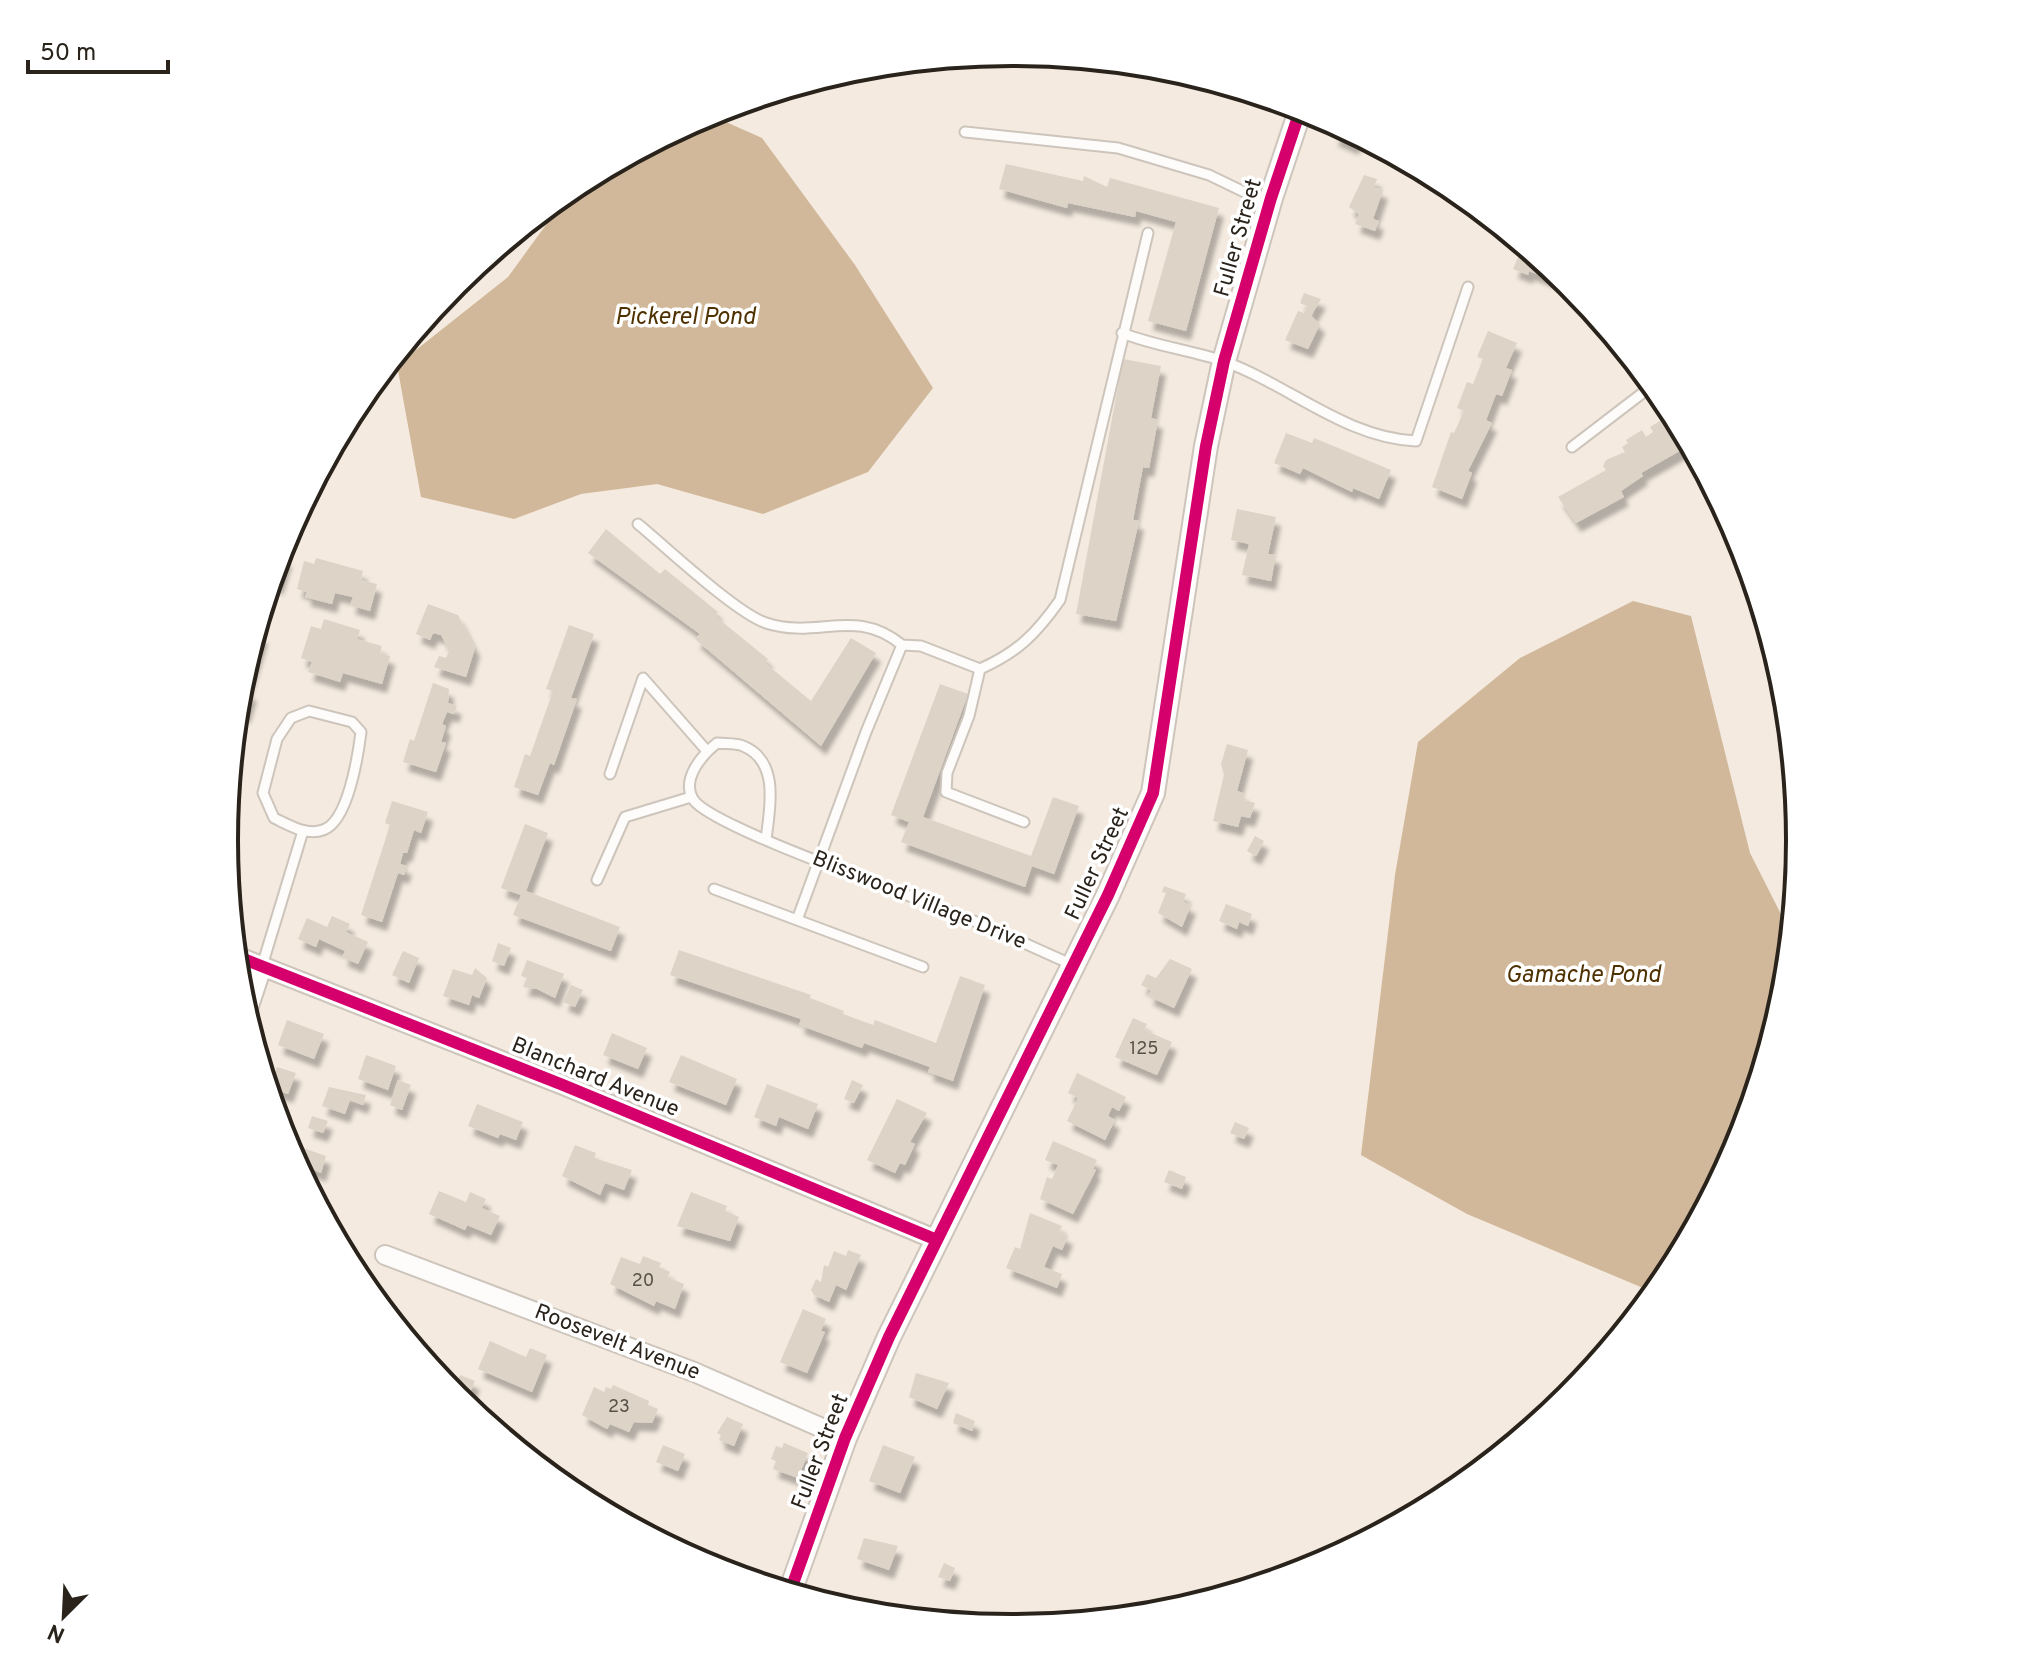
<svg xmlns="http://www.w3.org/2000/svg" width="2025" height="1680" viewBox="0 0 2025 1680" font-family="Overpass,sans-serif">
<defs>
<filter id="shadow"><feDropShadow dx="5" dy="9" stdDeviation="2" flood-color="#0004"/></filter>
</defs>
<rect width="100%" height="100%" fill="#f4eadf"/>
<!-- water -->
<path fill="#d1b89a" d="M708,114L762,138L855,265L933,388L868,472L763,514L657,484L581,494L514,519L421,497L397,365L508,277L575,185Z
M1633,601L1691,616L1750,853L1791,934L1785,994L1740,1142L1667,1278L1655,1293L1467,1214L1361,1155L1395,875L1418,742L1520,658Z"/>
<!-- building -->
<path fill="#ddd3c6" filter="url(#shadow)" d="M1338,125L1358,136L1354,146L1333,137Z
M1006,164L1083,181L1084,176L1107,187L1110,178L1219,208L1186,331L1148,321L1176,222L1136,211L1135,217L1068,203L1067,208L999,189Z
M1364,175L1377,179L1374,187L1383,190L1373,219L1379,221L1375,231L1355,224L1359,214L1349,207Z
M1523,245L1570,283L1575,289L1529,271L1528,275L1513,269Z
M1304,293L1321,299L1311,316L1320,324L1308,349L1285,340L1298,311L1304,313L1307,306L1300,303Z
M1488,331L1517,343L1506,368L1512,370L1502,396L1496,394L1486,420L1492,423L1468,471L1472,473L1462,499L1432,487L1451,432L1454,433L1464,411L1457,408L1467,382L1473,384L1483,359L1477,357Z
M1123,359L1161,366L1151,418L1158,420L1149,468L1143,467L1133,520L1139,521L1116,621L1076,614Z
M1668,416L1671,421L1676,418L1690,445L1641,473L1643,476L1621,491L1624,497L1576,523L1558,497L1606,470L1603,466L1606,460L1625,452L1622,447L1628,443L1626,440L1642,430L1646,437L1653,432L1650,427Z
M1286,433L1312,443L1314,438L1391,470L1379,499L1353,488L1352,492L1303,468L1300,474L1274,463Z
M1237,509L1276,517L1268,554L1276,555L1271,581L1242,575L1249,544L1231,540Z
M606,529L660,574L665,569L718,612L715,616L768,659L765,663L811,701L851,638L876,653L821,746L695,639L700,634L588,553Z
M279,556L287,558L278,586L271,584Z
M316,558L363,571L361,580L377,584L370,611L350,605L353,597L335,593L332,604L305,597L307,592L297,589L304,561L314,564Z
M428,604L458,615L475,648L466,677L434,667L439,656L446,658L449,651L441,635L433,633L430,640L416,634Z
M324,619L360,630L357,639L382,646L380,653L390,656L382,684L343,673L340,682L308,672L312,662L301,658L311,626L321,629Z
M569,625L594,634L571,698L577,699L554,765L550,763L538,795L514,787L525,754L530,756L553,691L546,689Z
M256,632L263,635L246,690L252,692L245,715L237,712L240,686Z
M433,683L449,689L448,703L457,706L454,714L447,712L442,724L446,726L441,742L446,743L436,772L403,762L410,739L414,741Z
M940,684L968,694L923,817L1031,856L1053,797L1079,806L1054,874L1032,866L1025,887L901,842L909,822L891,815Z
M1227,744L1248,750L1237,791L1245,794L1243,800L1255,803L1250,818L1241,816L1238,827L1213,821L1224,775L1221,764Z
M392,801L428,812L421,833L414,830L407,853H403L400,864L407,866L404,875L398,873L382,922L361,915L390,825L385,823Z
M525,824L548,833L526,891L620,927L611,951L513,915L521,895L501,888Z
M1255,836L1264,841L1256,856L1247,851Z
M1164,886L1186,894L1183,902L1191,905L1182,927L1158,913L1166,893L1162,892Z
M1226,904L1252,914L1248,926L1239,922L1237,929L1219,921Z
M332,916L350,924L346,932L368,942L358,964L342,957L345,951L319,939L316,947L298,939L307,918L327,927Z
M498,943L511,948L504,966L492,961Z
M679,950L811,995L810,998L844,1011L843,1014L873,1025L875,1020L936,1043L960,976L985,985L953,1081L928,1072L930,1067L864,1043L862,1048L799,1025L801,1019L670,975Z
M403,951L419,958L409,983L392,975Z
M1170,959L1192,969L1174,1008L1148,996L1151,990L1141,985L1147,974L1156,978Z
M527,960L564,974L555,998L537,989L523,987L527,978L521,976Z
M475,968L487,978L479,998L472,995L469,1005L443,996L453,969L472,975Z
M571,985L583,990L575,1007L563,1002Z
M1133,1018L1147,1024L1144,1030L1172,1042L1157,1075L1115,1057Z
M287,1020L324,1034L314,1059L278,1045Z
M612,1033L647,1048L638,1069L603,1055Z
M366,1055L396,1066L388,1090L358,1079Z
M681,1055L737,1079L726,1105L669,1082Z
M277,1067L296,1073L288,1094L269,1088Z
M1077,1073L1126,1097L1119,1111L1112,1107L1108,1116L1115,1120L1105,1140L1067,1121L1078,1098L1068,1093Z
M398,1080L411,1085L402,1110L390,1105Z
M852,1080L863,1085L854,1103L844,1099Z
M767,1084L818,1104L808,1129L779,1117L776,1126L754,1117Z
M329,1087L366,1095L363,1105L350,1100L345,1114L322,1106Z
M897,1099L927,1113L910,1142L915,1144L905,1165L900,1163L895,1173L867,1160Z
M477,1104L523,1122L516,1140L500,1134L498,1138L468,1126Z
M312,1116L328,1121L323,1133L308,1128Z
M1235,1122L1249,1128L1244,1139L1230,1133Z
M282,1133L291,1137L289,1143L326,1156L321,1173L312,1169L307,1183Z
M1053,1141L1097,1160L1093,1169L1096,1170L1073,1214L1040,1199L1047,1177L1052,1179L1058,1165L1045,1160Z
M575,1145L596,1153L594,1158L632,1170L624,1190L605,1183L600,1195L562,1176Z
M1169,1170L1186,1177L1182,1189L1164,1182Z
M439,1191L466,1202L470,1192L486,1199L482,1208L500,1216L491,1235L467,1225L465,1230L429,1214Z
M691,1192L727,1206L725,1211L739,1217L730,1241L677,1226Z
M1030,1213L1062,1226L1059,1232L1068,1236L1062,1250L1053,1246L1044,1267L1062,1274L1057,1288L1006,1268L1015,1247L1020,1249Z
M848,1250L861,1255L846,1290L836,1285L829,1302L814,1295L811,1290L816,1279L821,1282L824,1265L828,1267L834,1251L846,1256Z
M643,1256L661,1263L659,1267L670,1272L667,1277L684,1284L675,1309L656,1301L654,1306L610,1284L621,1257L640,1264Z
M803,1309L826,1319L821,1331L825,1332L807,1373L780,1362Z
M490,1341L526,1357L530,1348L547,1355L532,1392L478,1369Z
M916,1373L949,1383L937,1409L909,1397Z
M460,1375L475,1381L468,1397L453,1391Z
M613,1385L649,1401L648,1405L658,1409L652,1423L634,1422L629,1432L610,1424L607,1429L582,1415L594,1387L604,1392L606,1387L611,1389Z
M956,1413L975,1421L972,1431L953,1423Z
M727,1417L743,1424L734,1446L719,1440L721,1435L717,1433Z
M784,1443L808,1453L798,1478L773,1469L776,1461L771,1459L776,1446L782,1448Z
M663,1445L685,1454L678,1471L656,1462Z
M883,1445L915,1457L900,1493L869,1481Z
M864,1538L898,1546L889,1570L857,1559Z
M944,1563L955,1568L950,1581L938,1577Z"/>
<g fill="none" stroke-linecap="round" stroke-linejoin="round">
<defs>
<path id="service" d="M965,132L1118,148L1209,175L1269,204
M1496,226L1498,224
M1122,333C1155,346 1190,350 1223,361C1288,384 1345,438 1416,441L1468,287
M1572,447L1653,385
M638,524C666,547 736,613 766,623C818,640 854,606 902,645
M980,669L969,716L947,773L946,792L1024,822
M309,711L352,722L361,732C358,756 348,822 323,830C306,836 289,825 274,818L263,793L277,739L291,718Z
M610,774L643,678L707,751
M766,839C770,808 780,761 743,746C737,743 725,744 717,743C702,755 681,779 693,799C708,826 913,896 954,913C993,928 1032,947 1071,964
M597,880L625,817L691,797
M714,889L923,967
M797,920L866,732L902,645L921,646L980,669C1018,652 1036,634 1060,600L1148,233
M262,966L303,831"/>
<path id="minor" d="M236,956L563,1085L937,1240
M246,1015L262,967
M385,1255L694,1372L845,1438"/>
<path id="tertiary" d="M790,1592L845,1438L889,1337L1108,895L1153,793L1206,446L1224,361L1271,198L1301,108"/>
</defs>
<!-- service casing -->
<use href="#service" stroke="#cdc5bc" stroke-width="13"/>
<!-- minor casing -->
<use href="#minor" stroke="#cdc5bc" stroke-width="22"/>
<!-- tertiary casing -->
<use href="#tertiary" stroke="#cdc5bc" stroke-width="26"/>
<!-- service -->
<use href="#service" stroke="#fdfcfa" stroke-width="9"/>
<!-- minor -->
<use href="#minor" stroke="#fdfcfa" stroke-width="18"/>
<!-- tertiary -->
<use href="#tertiary" stroke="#fdfcfa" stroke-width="22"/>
<defs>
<path id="cycleway" d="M236,956L563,1085L937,1240
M790,1592L845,1438L889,1337L1108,895L1153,793L1206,446L1224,361L1271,198L1301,108"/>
</defs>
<!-- cycleway casing -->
<use href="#cycleway" stroke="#fff" stroke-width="17"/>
<!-- cycleway -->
<use href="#cycleway" stroke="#d6006c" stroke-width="12"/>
</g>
<g text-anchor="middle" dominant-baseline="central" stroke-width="7" stroke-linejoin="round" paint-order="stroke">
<!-- number labels -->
<g font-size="18" fill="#585148">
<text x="1144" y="1049">125</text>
<text x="643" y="1281">20</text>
<text x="619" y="1407">23</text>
</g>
<!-- street labels -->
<g font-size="22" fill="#29231b" stroke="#fff">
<text transform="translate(1239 238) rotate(-74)">Fuller Street</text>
<text transform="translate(1098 864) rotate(-65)">Fuller Street</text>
<text transform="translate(919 901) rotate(22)">Blisswood Village Drive</text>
<text transform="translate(595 1078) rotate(22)">Blanchard Avenue</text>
<text transform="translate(617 1343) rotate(21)">Roosevelt Avenue</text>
<text transform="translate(821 1452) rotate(-69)">Fuller Street</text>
</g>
<!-- water labels -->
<g font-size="24" font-style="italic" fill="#4f3100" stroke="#fff">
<text x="685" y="318">Pickerel Pond</text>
<text x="1583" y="976">Gamache Pond</text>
</g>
</g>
<!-- crop -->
<path d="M0 0H2025V1680H0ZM238 840a774 774 0 1 1 1548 0a774 774 0 1 1-1548 0Z" fill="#fff" fill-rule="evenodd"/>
<path fill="none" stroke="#29231b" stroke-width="4" d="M238 840a774 774 0 1 1 1548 0a774 774 0 1 1-1548 0Z"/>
<!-- north arrow -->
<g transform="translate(64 1616) rotate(204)" stroke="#ffffff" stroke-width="6" paint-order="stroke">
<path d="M0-6L14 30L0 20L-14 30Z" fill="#29231b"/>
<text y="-12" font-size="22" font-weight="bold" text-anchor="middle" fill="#29231b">N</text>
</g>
<!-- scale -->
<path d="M28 60v12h140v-12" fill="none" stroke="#29231b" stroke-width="4"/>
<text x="40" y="60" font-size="24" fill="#29231b" stroke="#ffffff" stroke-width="6" paint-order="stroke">50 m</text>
</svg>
